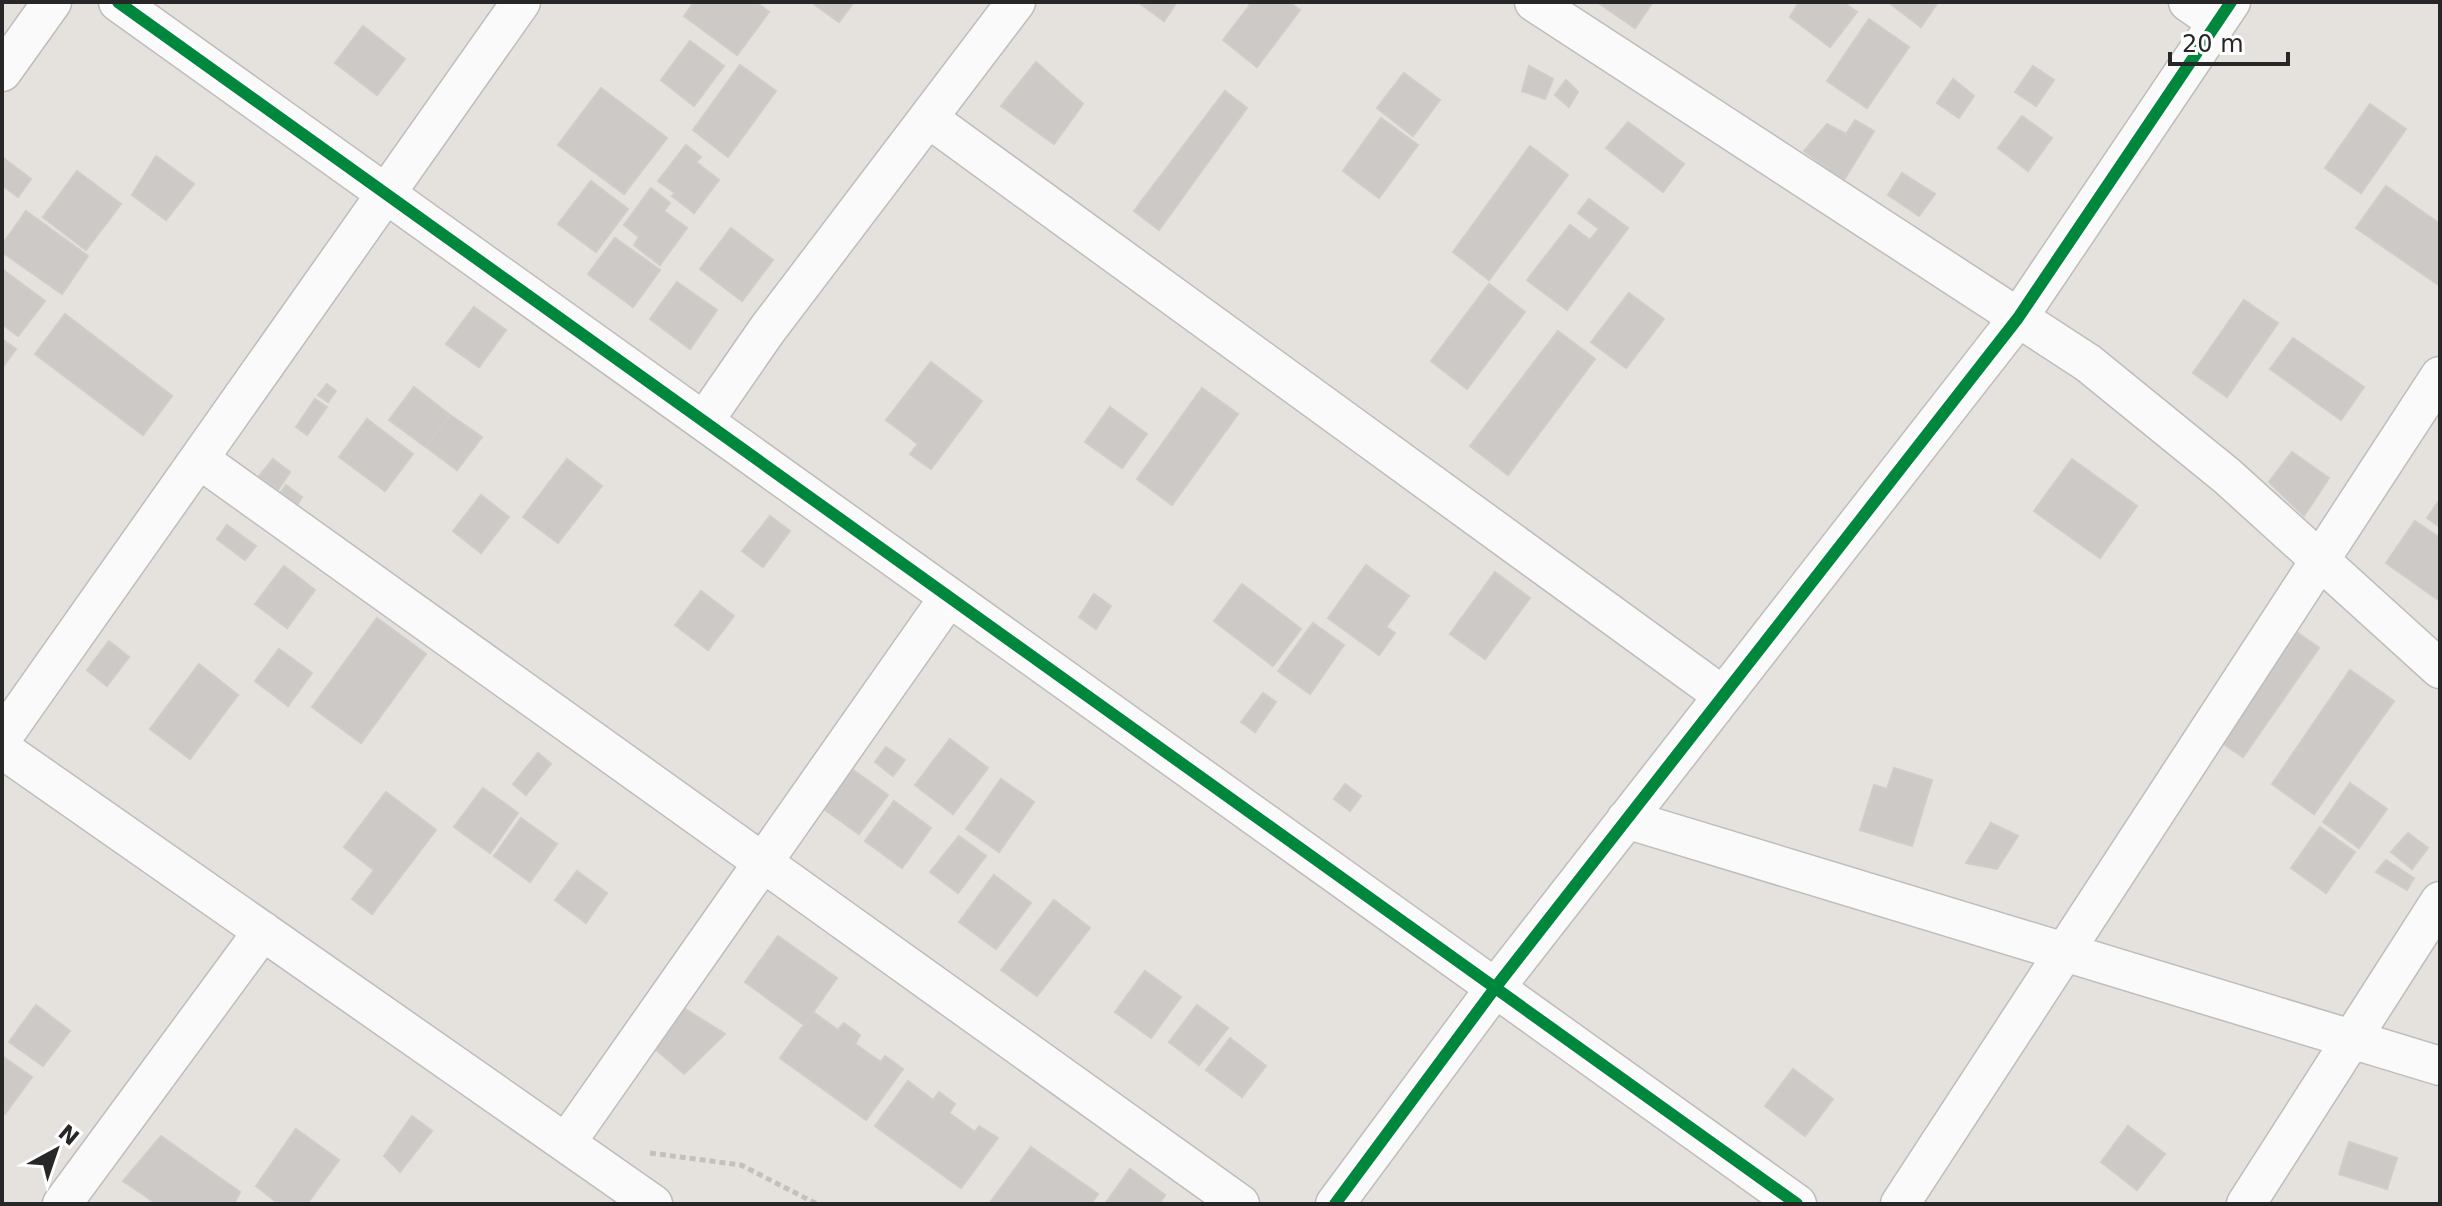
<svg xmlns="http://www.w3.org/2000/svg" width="2442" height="1206" viewBox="0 0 2442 1206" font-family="'DejaVu Sans',sans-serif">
<rect width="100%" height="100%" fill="#e5e1dc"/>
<!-- building -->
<path fill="#ccc9c6" stroke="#d0ccc8" stroke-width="2" d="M694,2H756L769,12L737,55L684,16Z
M811,2H854L839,22Z
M1138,2H1177L1164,21Z
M1246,2H1289L1300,10L1257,67L1223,40L1250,5Z
M1597,2H1653L1635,28Z
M1799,2H1843L1857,12L1830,47L1790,17Z
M1888,2H1938L1921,27Z
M1869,19L1909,47L1867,108L1827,81Z
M363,26L405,59L377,95L335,63Z
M690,41L724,66L694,106L661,80Z
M1036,62L1083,104L1054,144L1001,106Z
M740,65L776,91L728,157L693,130Z
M1529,66L1553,79L1545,99L1522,91Z
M2033,66L2054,80L2036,106L2015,92Z
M1404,73L1440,100L1413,136L1377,108Z
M1953,79L1974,96L1959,118L1937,103Z
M1566,80L1578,92L1569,107L1555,95Z
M601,88L667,138L624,194L558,145Z
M1225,91L1247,108L1159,230L1134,211Z
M2370,104L2406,129L2361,193L2325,168Z
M2022,116L2052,138L2028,171L1998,148Z
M1381,118L1418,145L1379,198L1343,171Z
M1855,120L1874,131L1844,180L1804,151L1827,124L1846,134Z
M1628,122L1684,164L1663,192L1606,148Z
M686,145L701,157L696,162L719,180L694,213L672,196L675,193L658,181Z
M1530,146L1568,175L1489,280L1453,252Z
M156,156L194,184L166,220L132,195Z
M2,157L31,179L18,197L2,185Z
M77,171L121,204L86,250L43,217Z
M1902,173L1935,194L1919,216L1888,195Z
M591,181L628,209L596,252L558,224Z
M2386,186L2440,224V286L2356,228Z
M651,188L670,203L664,211L687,228L660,265L634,245L639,237L624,225Z
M1589,199L1628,228L1567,310L1527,280L1570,225L1590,240L1599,229L1578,213Z
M26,211L88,256L62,294L2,252V245Z
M731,228L773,260L742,301L700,269Z
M615,238L660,270L633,307L588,274Z
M2,269L45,301L18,336L2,324Z
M677,282L717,310L690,349L650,319Z
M1489,284L1525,312L1467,389L1431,361Z
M1629,293L1664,319L1626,368L1591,342Z
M2244,300L2278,323L2227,397L2193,373Z
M474,307L506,330L479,367L446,344Z
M65,314L172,396L143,435L35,354Z
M1558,331L1595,359L1508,475L1470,446Z
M2293,338L2364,387L2341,420L2270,369Z
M2,339L16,349L2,368Z
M931,362L982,401L931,469L910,454L918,444L886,420Z
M327,384L336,391L328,402L318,395Z
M414,387L450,415L426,447L389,420Z
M1202,388L1238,414L1172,505L1137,479Z
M315,399L327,407L307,435L296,427Z
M1110,407L1147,434L1122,468L1085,442Z
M450,415L482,437L457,470L426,447Z
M367,419L413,454L385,491L339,457Z
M2292,452L2329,478L2304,516L2269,482Z
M273,459L290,472L278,490L259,476Z
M567,459L602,486L558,543L523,517Z
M2072,459L2137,506L2100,558L2034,511Z
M286,485L302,497L297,505L281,492Z
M481,495L509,517L481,553L453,531Z
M2440,499V527L2427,518Z
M770,516L790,531L763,567L742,551Z
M2415,521L2440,538V601L2386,563Z
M227,525L256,546L245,560L217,539Z
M1366,565L1409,596L1386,627L1395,633L1379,655L1328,618Z
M284,566L315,590L287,628L255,604Z
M1495,572L1530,598L1485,659L1450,634Z
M1242,584L1301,629L1273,666L1214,621Z
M701,591L734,616L708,650L675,625Z
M1094,594L1111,606L1096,629L1079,617Z
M377,618L426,654L361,743L312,707Z
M1313,623L1344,645L1310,694L1278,671Z
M2298,633L2319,648L2243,757L2222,743Z
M109,641L129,657L107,686L87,670Z
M279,649L312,673L288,706L255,681Z
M199,664L238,695L190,759L150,729Z
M2350,670L2394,701L2314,814L2272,784Z
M1263,693L1276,702L1255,732L1241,722Z
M950,739L988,768L953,814L915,785Z
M886,747L905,760L893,776L875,762Z
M538,753L551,764L526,795L513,784Z
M849,767L888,795L859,834L821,807Z
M1894,768L1932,780L1912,846L1860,830L1874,785L1887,789Z
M1001,779L1034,802L999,852L966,829Z
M2350,783L2387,809L2359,848L2323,822Z
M1345,784L1361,796L1350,811L1334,799Z
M483,788L518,813L490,853L454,827Z
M386,792L436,830L372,914L352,899L374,870L344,847Z
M894,801L931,828L902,868L865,841Z
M521,818L557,844L530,882L494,856Z
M1991,823L2018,836L1997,869L1966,863Z
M2320,827L2355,852L2326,893L2291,868Z
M2408,833L2428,848L2412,869L2391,852Z
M959,836L986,856L958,893L930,872Z
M2386,860L2414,878L2407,890L2376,872Z
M577,871L607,893L586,923L555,900Z
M994,875L1031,903L996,949L959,922Z
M1054,900L1090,928L1037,996L1001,970Z
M778,936L837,978L804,1025L745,982Z
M1145,971L1181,997L1151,1038L1115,1012Z
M36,1005L70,1031L43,1066L9,1042Z
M679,1005L725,1034L684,1074L653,1047Z
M1197,1005L1228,1028L1199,1065L1169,1042Z
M813,1012L838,1030L844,1023L860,1035L855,1044L881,1062L885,1056L903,1069L866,1120L780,1058Z
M1230,1038L1266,1066L1242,1097L1206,1070Z
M2,1056L32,1077L5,1114L2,1112Z
M1793,1069L1833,1099L1805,1136L1765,1106Z
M908,1081L933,1100L939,1092L955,1104L949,1113L975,1132L979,1126L998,1138L961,1188L875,1126Z
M412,1116L432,1131L400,1172L384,1156Z
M2128,1126L2165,1154L2137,1190L2101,1162Z
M296,1129L339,1160L307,1204H279L256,1186Z
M161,1136L240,1192L234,1204H157L123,1181Z
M2349,1142L2397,1158L2387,1189L2339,1174Z
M1031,1147L1098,1194L1091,1204H989Z
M1130,1169L1165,1195L1159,1204H1105Z"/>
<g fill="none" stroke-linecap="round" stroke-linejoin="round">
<defs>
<path id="street" d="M118,2L1797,1204
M1534,2L2088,363L2227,476L2440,669
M2188,2L2217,22
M2,72L52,2
M928,118L1722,695
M704,421L767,330L1016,2
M199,459L1240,1204
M2,738L521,2
M2,749L653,1204
M1626,819L2440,1066
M566,1143L949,597
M62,1204L263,931
M1335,1204L1495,988L2018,318L2231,2
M1900,1204L2440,376
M2246,1204L2440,901"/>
</defs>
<!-- street casing -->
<use href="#street" stroke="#bebdbe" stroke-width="41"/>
<!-- path -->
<path stroke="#c2c1c0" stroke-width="5" stroke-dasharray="6 4" stroke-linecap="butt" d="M650,1153L741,1165L817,1204"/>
<!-- street -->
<use href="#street" stroke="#fbfafa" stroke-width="38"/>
<defs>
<path id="cycleway" d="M118,2L1797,1204
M1335,1204L1495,988L2018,318L2231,2"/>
</defs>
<!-- cycleway casing -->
<use href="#cycleway" stroke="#fff" stroke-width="17"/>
<!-- cycleway -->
<use href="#cycleway" stroke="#00873e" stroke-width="12"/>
</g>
<!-- border -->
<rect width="2442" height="1206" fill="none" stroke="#272727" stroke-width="8"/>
<!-- north arrow -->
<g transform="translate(56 1150) rotate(40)" stroke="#ffffff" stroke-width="6" paint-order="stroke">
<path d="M0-6L14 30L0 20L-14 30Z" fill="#272727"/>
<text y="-12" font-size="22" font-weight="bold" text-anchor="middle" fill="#272727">N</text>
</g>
<!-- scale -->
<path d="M2170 52v12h118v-12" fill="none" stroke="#272727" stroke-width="4"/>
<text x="2182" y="52" font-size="24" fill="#272727" stroke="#ffffff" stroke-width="6" paint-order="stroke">20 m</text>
</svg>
